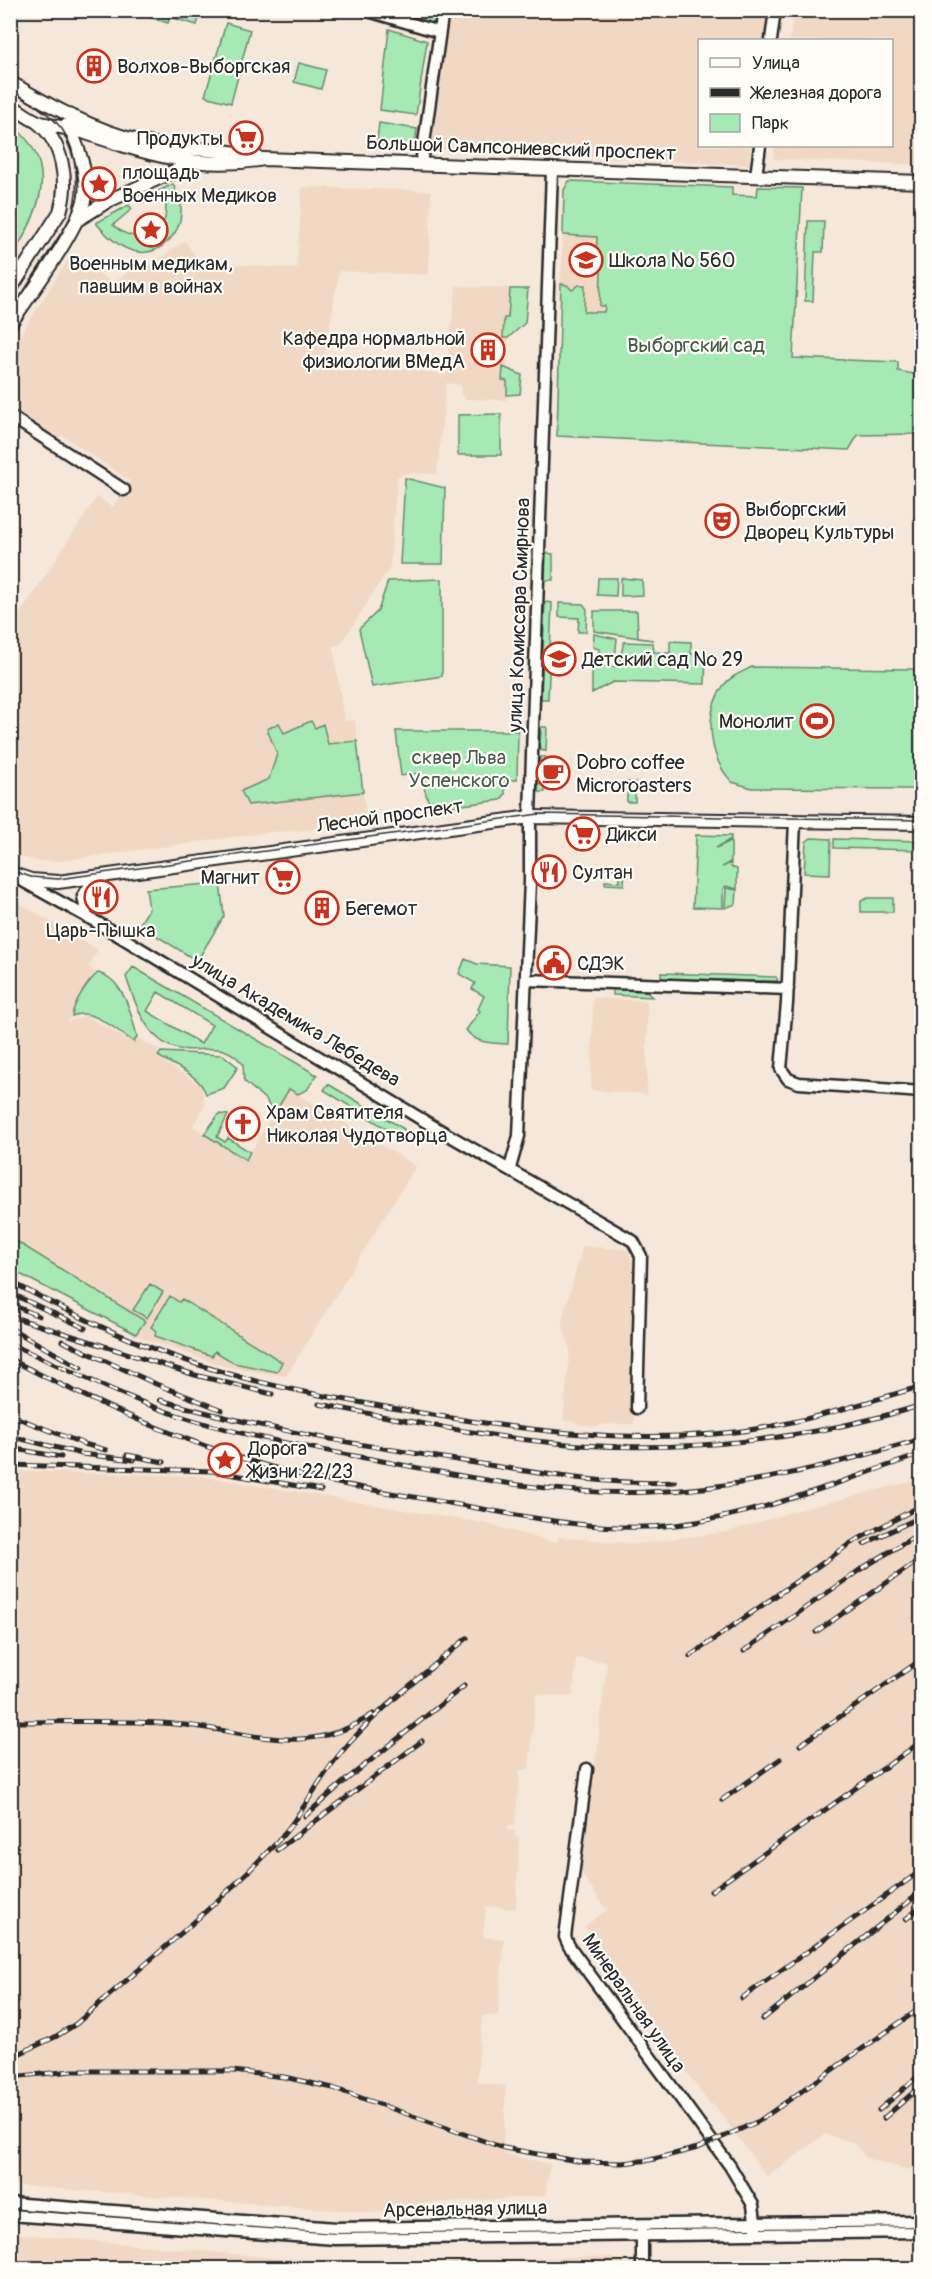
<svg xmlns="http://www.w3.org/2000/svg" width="932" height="2279" viewBox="0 0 932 2279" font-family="Pangolin,sans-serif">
<rect width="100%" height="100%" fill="#f5e7d9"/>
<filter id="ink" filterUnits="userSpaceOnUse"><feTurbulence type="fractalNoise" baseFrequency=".0167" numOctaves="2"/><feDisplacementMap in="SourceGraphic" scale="12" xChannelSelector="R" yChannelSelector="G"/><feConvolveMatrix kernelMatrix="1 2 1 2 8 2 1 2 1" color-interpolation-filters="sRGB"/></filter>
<g filter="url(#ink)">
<!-- built -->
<path fill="#f0d8c4" d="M451,11H767L764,40H700V146H751L749,165L430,149Z
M793,11H921V165L773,159L775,146H892V40H790Z
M302,187L431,191L429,275L339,271L325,356L446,375L456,286L528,289L525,323L508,338L507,367L522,375L520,394L507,395L506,400L465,399L461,394V385L446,383L437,474L406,473L397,477L390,567L340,645L333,646L344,721L355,720L366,816L336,820L311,830L270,832L58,861H36L19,856L10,850V629L97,497L113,507L130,481L62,435L58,440L11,408V350L71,255L113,283L143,262L147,267L185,241L199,262L297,269Z
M563,224L609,225L610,314L560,312Z
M919,375H921V450L916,446Z
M10,895L16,898L15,901L98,950L88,967L98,973L67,1022L86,1016L134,1043L138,1038L159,1050L156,1057L202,1086L205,1106L193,1126L246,1160L289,1089L416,1166L286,1376L227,1367L145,1339L13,1272L14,1267L10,1265Z
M593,998L647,1001V1094L591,1090Z
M583,1246L628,1250L635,1266L634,1424H605L595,1427L563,1420L570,1350L562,1320Z
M10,1471L202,1476L487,1524L551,1542H557L559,1537L635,1544L727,1532L795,1511L921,1479V2169H906L866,2158L853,2142L825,2134L767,2177L714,2104L710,2105L585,1926L607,1910L578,1868L597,1751L607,1662L576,1658L573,1697L536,1694L529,1769L520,1770L515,1825H508L507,1830L515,1831V1837L519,1838L516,1909L486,1906L483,1937L504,1939L498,2015L482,2016L477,2083L506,2086L503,2154L550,2164L545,2196L415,2204L376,2213L11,2185Z
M10,2233L336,2264L338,2268H11Z
M566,2257H613V2268H451V2263Z
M385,2262V2268H346V2264Z"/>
<!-- green -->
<path fill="#a6e9b4" stroke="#688a70" stroke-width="1.5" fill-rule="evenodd" d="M139,11H201L197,25L170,17L168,23L142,15Z
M382,11H436L435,21L430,25Z
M226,23L250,30L231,103L205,96Z
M389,29L427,41L416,115L380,110Z
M299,63L326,70L321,89L294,82Z
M10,123C61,163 41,209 13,255L10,253Z
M379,123L417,129L414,150L376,148Z
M569,181L732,187V195L757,196L758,187L802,188L793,358L898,362V371L919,375L916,434L858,435L849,450L557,436L561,284L567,285L572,290L579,285H585L584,312H604L605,306H600L601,271L585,270V262L596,258L597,237L563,235L564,190Z
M173,184C177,193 182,202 181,211C181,235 158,258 133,251C118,247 106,235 96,223L129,205L132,209L113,225C125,236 138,240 153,233L165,219L166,206L161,195L141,203L139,200Z
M808,221H824L823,252H815L813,301H805Z
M510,289H528L525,323L508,338H503L504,318H508Z
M503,367L522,375L520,394L507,395V381L502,380Z
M501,414V455H458V415Z
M405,478L445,488L443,564H400Z
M546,553L553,554V580H545Z
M598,578H617L616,596L597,595Z
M621,578L642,580L643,595L621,596Z
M442,579V676L372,687L359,629L378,611L388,581Z
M545,602L552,603L548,699H541Z
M559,603L583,604L587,609L586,632H578L579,618L559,617Z
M594,611H637L638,638L653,640L594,631Z
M594,634L617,639L615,657H604L603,664L591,668V662L598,663L599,649L593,647Z
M670,641L691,642V654L706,655L705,684L613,682L592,693V670L602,666L618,667L624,642L653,643L654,652L670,653Z
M752,667L912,669L921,674V784L915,789H909L752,788L732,782C709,758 703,713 724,685C731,676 742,672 752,667Z
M311,721L315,728L323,724L328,744L357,741L363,792L248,805L241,791L269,779L277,754L267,729L279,723L284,733Z
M541,727H547L546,751L540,750Z
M396,731H518L517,780H505V794L501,800L431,809L419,773L401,776Z
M540,757H546L545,792H538Z
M627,782H635V802H627Z
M696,835L731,836V839L716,848L731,841V861L722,867L731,863V867L737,869V889L726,886L723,889V908L693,907Z
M811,838L831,839L830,874L804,873L806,842Z
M834,839L921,841V850L834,848Z
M605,865L625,867L624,885L605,884V881L620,882V869L605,868Z
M220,883L224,916L197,961L139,925L149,909L146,889Z
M726,888L737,890L736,904L725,908Z
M868,898H893V912H861V901Z
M465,959L477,964L510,966L508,1044C491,1043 476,1044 466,1030L480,1011L478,1009L484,996L472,989L475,983L459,974Z
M133,967L317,1075L307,1090L298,1094L289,1089L273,1116L267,1101L244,1081L243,1064C222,1039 206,1053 179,1049C147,1043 135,1003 126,977ZM158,992L212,1025L201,1044L147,1011Z
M98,973C123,978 132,1015 137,1037L134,1042C117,1031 93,1007 72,1016C74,1002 87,982 98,973Z
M661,973L776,977L778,981L661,980Z
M613,989L645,991L652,997L613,995Z
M161,1052L223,1055L238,1067L224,1088L206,1094C200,1075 174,1066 158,1056Z
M328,1084L404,1129L405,1136L401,1138L324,1090Z
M219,1114L228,1115L217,1137L225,1142L228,1138L250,1152L246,1160L204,1134Z
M11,1238L145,1321L136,1334L14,1271L15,1266L11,1263Z
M150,1284L163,1292L147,1318L133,1310Z
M170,1296L179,1302L182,1299L282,1362L277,1372L234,1363L215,1351L212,1356L155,1336L156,1331L151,1327Z"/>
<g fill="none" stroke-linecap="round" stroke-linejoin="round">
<defs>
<path id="minor" d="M365,10L439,32
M771,40L775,10
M421,164L443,10
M756,176L760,146
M10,416L124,490
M795,821L787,1003L781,1069L788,1079L799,1083L922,1092
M19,879L98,923L426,1122L633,1241L641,1256L637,1408
M87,917L83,896L95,877
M526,980L788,989
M510,1168L519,1136L530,881V814L552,169
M587,1769L565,1937L569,1946L730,2166L753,2205L756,2229
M10,2203L336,2228L922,2221
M10,2215L335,2239L922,2232
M642,2268V2230"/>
<path id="major" d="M10,82C52,108 110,138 159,145C193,151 227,148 259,158
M10,105C19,110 28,118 38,122C52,127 69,127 83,132C144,153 197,171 264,159L922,182
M79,219L108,201L195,162
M10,290L60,212C69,181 63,142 37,122
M10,324C29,296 81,226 85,196C88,173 78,145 67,125
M10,873L31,880L58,882L530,817L922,823"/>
</defs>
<!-- minor casing -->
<use href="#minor" stroke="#2b2b2b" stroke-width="15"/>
<!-- major casing -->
<use href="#major" stroke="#2b2b2b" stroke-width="16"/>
<!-- minor -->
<use href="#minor" stroke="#fdfcf7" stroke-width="10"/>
<!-- major -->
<use href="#major" stroke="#fdfcf7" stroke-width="12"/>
<!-- tram -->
<path stroke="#2b2b2b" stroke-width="1.5" d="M10,90C29,101 49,112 62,129C79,153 80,193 70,219L10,313
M10,870L31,877L58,879L539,814L922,820"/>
<defs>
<path id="rail" d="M10,1281C77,1317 146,1350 219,1371C287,1391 357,1402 427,1414C522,1430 618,1442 714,1434C785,1429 854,1406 922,1386
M10,1293L85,1328
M10,1304L39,1316
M10,1316L195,1375L272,1394
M10,1328L81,1368
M62,1341L156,1384L222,1410
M10,1344C64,1367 116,1394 171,1413C239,1436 312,1448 382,1461C470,1478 560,1496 649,1492C743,1489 832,1465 922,1439
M10,1359C100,1406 195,1448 293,1473C351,1488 412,1496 471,1507C538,1519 607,1533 675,1525C760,1515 840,1481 922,1454
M160,1400C259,1429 361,1445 463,1461C533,1472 603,1486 675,1482
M319,1404C405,1420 492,1439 580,1445C694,1452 812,1439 922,1405
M10,1415L84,1444L106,1450
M10,1436L82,1454L134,1460
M10,1448L61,1457
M127,1455L164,1462
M10,1465L212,1471L321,1490
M864,1544L922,1516
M816,1632L922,1558
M744,1651L861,1569L922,1532
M690,1656L851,1543L922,1505
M10,1722C65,1722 120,1720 174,1724C247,1729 303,1761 373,1714
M800,1745L922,1659
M722,1800L780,1759
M305,1816L346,1780L464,1686
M277,1850L422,1741
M711,1891L922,1741
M906,1919L922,1906
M742,1998L922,1870
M763,2019L922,1891
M10,2058L55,2037L76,2024C143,1965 214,1909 276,1843C301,1817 316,1783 339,1755C376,1710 423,1675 467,1638
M10,2077L73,2071H233L284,2077L333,2088L504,2148L583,2162L622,2163L650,2160L698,2148L759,2121L922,2007
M879,2110L922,2073
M884,2118L922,2085"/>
</defs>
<!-- rail casing -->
<use href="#rail" stroke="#2b2b2b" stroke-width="5"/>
<!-- rail -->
<use href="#rail" stroke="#fdfcf7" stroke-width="3" stroke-dasharray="9" stroke-linecap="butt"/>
</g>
</g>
<!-- icons -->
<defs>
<symbol id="building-ring" viewBox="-11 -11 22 22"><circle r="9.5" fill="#fdfcf7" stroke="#c8321e" stroke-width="1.5"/><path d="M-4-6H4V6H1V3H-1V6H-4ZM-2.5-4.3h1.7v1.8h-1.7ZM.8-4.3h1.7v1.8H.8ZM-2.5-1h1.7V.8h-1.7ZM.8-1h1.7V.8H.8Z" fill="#c8321e"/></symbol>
<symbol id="supermarket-ring" viewBox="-11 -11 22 22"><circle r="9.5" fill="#fdfcf7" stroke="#c8321e" stroke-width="1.5"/><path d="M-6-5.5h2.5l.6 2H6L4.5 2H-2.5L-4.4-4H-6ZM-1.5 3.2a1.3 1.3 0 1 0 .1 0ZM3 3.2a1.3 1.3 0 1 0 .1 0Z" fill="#c8321e"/></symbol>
<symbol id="sight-ring" viewBox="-11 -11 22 22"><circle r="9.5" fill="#fdfcf7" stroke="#c8321e" stroke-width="1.5"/><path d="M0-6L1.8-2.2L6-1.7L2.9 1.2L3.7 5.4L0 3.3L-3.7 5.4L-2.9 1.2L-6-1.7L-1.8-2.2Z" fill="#c8321e"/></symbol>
<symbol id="school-ring" viewBox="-11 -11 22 22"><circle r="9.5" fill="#fdfcf7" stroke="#c8321e" stroke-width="1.5"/><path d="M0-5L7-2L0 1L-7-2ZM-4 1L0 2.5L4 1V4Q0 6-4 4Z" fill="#c8321e"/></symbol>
<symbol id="theatre-ring" viewBox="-11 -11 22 22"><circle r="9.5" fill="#fdfcf7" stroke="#c8321e" stroke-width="1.5"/><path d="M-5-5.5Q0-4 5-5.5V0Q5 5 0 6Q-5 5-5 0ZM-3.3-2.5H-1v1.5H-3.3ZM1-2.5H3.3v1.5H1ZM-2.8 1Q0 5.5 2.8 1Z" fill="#c8321e"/></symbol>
<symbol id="stadium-ring" viewBox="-11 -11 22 22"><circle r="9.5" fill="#fdfcf7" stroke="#c8321e" stroke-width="1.5"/><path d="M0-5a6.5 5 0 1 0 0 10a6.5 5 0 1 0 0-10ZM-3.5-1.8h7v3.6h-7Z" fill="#c8321e"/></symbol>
<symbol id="cafe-ring" viewBox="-11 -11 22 22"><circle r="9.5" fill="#fdfcf7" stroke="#c8321e" stroke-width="1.5"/><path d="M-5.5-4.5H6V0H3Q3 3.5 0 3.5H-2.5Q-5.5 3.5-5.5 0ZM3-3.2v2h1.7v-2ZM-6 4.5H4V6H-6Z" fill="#c8321e"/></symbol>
<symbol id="restaurant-ring" viewBox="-11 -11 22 22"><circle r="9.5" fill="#fdfcf7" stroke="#c8321e" stroke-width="1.5"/><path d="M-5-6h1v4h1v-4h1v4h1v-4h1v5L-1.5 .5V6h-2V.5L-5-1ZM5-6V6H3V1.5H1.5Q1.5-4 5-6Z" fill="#c8321e"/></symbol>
<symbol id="civic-ring" viewBox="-11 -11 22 22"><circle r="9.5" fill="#fdfcf7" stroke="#c8321e" stroke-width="1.5"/><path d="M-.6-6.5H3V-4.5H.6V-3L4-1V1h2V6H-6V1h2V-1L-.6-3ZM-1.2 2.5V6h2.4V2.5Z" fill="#c8321e"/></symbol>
<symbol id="church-ring" viewBox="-11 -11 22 22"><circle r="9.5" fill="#fdfcf7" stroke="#c8321e" stroke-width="1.5"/><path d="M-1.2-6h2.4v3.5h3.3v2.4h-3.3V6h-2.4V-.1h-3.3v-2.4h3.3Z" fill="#c8321e"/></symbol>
</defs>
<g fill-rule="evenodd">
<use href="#building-ring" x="75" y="47" width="38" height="38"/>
<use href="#supermarket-ring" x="227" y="119" width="38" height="38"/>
<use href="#sight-ring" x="80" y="165" width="38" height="38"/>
<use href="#sight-ring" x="132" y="211" width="38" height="38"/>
<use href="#school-ring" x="567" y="241" width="38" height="38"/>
<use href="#building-ring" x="469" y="331" width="38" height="38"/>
<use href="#theatre-ring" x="703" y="502" width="38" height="38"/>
<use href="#school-ring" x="540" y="640" width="38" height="38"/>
<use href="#stadium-ring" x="798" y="702" width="38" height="38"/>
<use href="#cafe-ring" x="534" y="754" width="38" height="38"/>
<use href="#supermarket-ring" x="564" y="815" width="38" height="38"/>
<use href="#restaurant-ring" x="530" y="853" width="38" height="38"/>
<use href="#supermarket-ring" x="264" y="858" width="38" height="38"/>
<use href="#restaurant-ring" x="82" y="878" width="38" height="38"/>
<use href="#building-ring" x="303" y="889" width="38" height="38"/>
<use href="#civic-ring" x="535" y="944" width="38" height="38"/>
<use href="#church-ring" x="224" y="1105" width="38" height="38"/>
<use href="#sight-ring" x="206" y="1441" width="38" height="38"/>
</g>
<g text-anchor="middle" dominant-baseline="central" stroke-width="4.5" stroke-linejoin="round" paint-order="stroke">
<!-- poi labels -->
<g font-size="20" fill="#2b2b2b" stroke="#fdfcf7" text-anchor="start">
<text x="117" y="66">Волхов-Выборгская</text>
<text x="223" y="138" text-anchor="end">Продукты</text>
<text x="122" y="172">площадь<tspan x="122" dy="23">Военных Медиков</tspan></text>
<text x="609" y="260">Школа № 560</text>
<text x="151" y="263" text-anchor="middle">Военным медикам,<tspan x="151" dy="23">павшим в войнах</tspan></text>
<text x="465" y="338" text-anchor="end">Кафедра нормальной<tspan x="465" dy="23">физиологии ВМедА</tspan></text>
<text x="745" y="509">Выборгский<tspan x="745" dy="23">Дворец Культуры</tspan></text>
<text x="582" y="659">Детский сад № 29</text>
<text x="794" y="721" text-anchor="end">Монолит</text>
<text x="576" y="762">Dobro coffee<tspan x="576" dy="23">Microroasters</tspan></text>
<text x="606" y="834">Дикси</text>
<text x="572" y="872">Султан</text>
<text x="260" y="877" text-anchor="end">Магнит</text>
<text x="345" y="908">Бегемот</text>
<text x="101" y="930" text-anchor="middle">Царь-Пышка</text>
<text x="577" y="963">СДЭК</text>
<text x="266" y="1112">Храм Святителя<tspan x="266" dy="23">Николая Чудотворца</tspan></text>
<text x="248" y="1448">Дорога<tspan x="248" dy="23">Жизни 22/23</tspan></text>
</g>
<!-- street labels -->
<g font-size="20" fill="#2b2b2b" stroke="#fdfcf7">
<text transform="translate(521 148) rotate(2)">Большой Сампсониевский проспект</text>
<text transform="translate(519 615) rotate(-88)">улица Комиссара Смирнова</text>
<text transform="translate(390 816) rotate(-8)">Лесной проспект</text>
<text transform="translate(296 1020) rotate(31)">улица Академика Лебедева</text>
<text transform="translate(634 2003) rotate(55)">Минеральная улица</text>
<text transform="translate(465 2209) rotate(-1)">Арсенальная улица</text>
</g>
<!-- park labels -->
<g font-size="20" fill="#4a5a4d" stroke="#fdfcf7">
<text x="696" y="345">Выборгский сад</text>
<text x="459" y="757">сквер Льва<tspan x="459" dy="23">Успенского</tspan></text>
</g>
</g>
<!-- margin -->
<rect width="932" height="2279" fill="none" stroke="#fdfcf7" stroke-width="36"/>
<rect x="18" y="18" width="896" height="2243" fill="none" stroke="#2b2b2b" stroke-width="2" filter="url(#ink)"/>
<!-- legend -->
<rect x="698" y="39" width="195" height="108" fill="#fdfcf7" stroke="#a9a8a5" stroke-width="1.5"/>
<rect x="710" y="58" width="30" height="9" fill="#fdfcf7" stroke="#a9a8a5" stroke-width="1.5"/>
<text x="752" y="69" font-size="18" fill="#2b2b2b">Улица</text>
<rect x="710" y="88" width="30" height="9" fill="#2b2b2b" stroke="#a9a8a5" stroke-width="1.5"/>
<text x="752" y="99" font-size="18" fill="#2b2b2b">Железная дорога</text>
<rect x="710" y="114" width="30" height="18" fill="#a6e9b4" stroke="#a9a8a5" stroke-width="1.5"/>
<text x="752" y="129" font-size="18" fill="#2b2b2b">Парк</text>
</svg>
